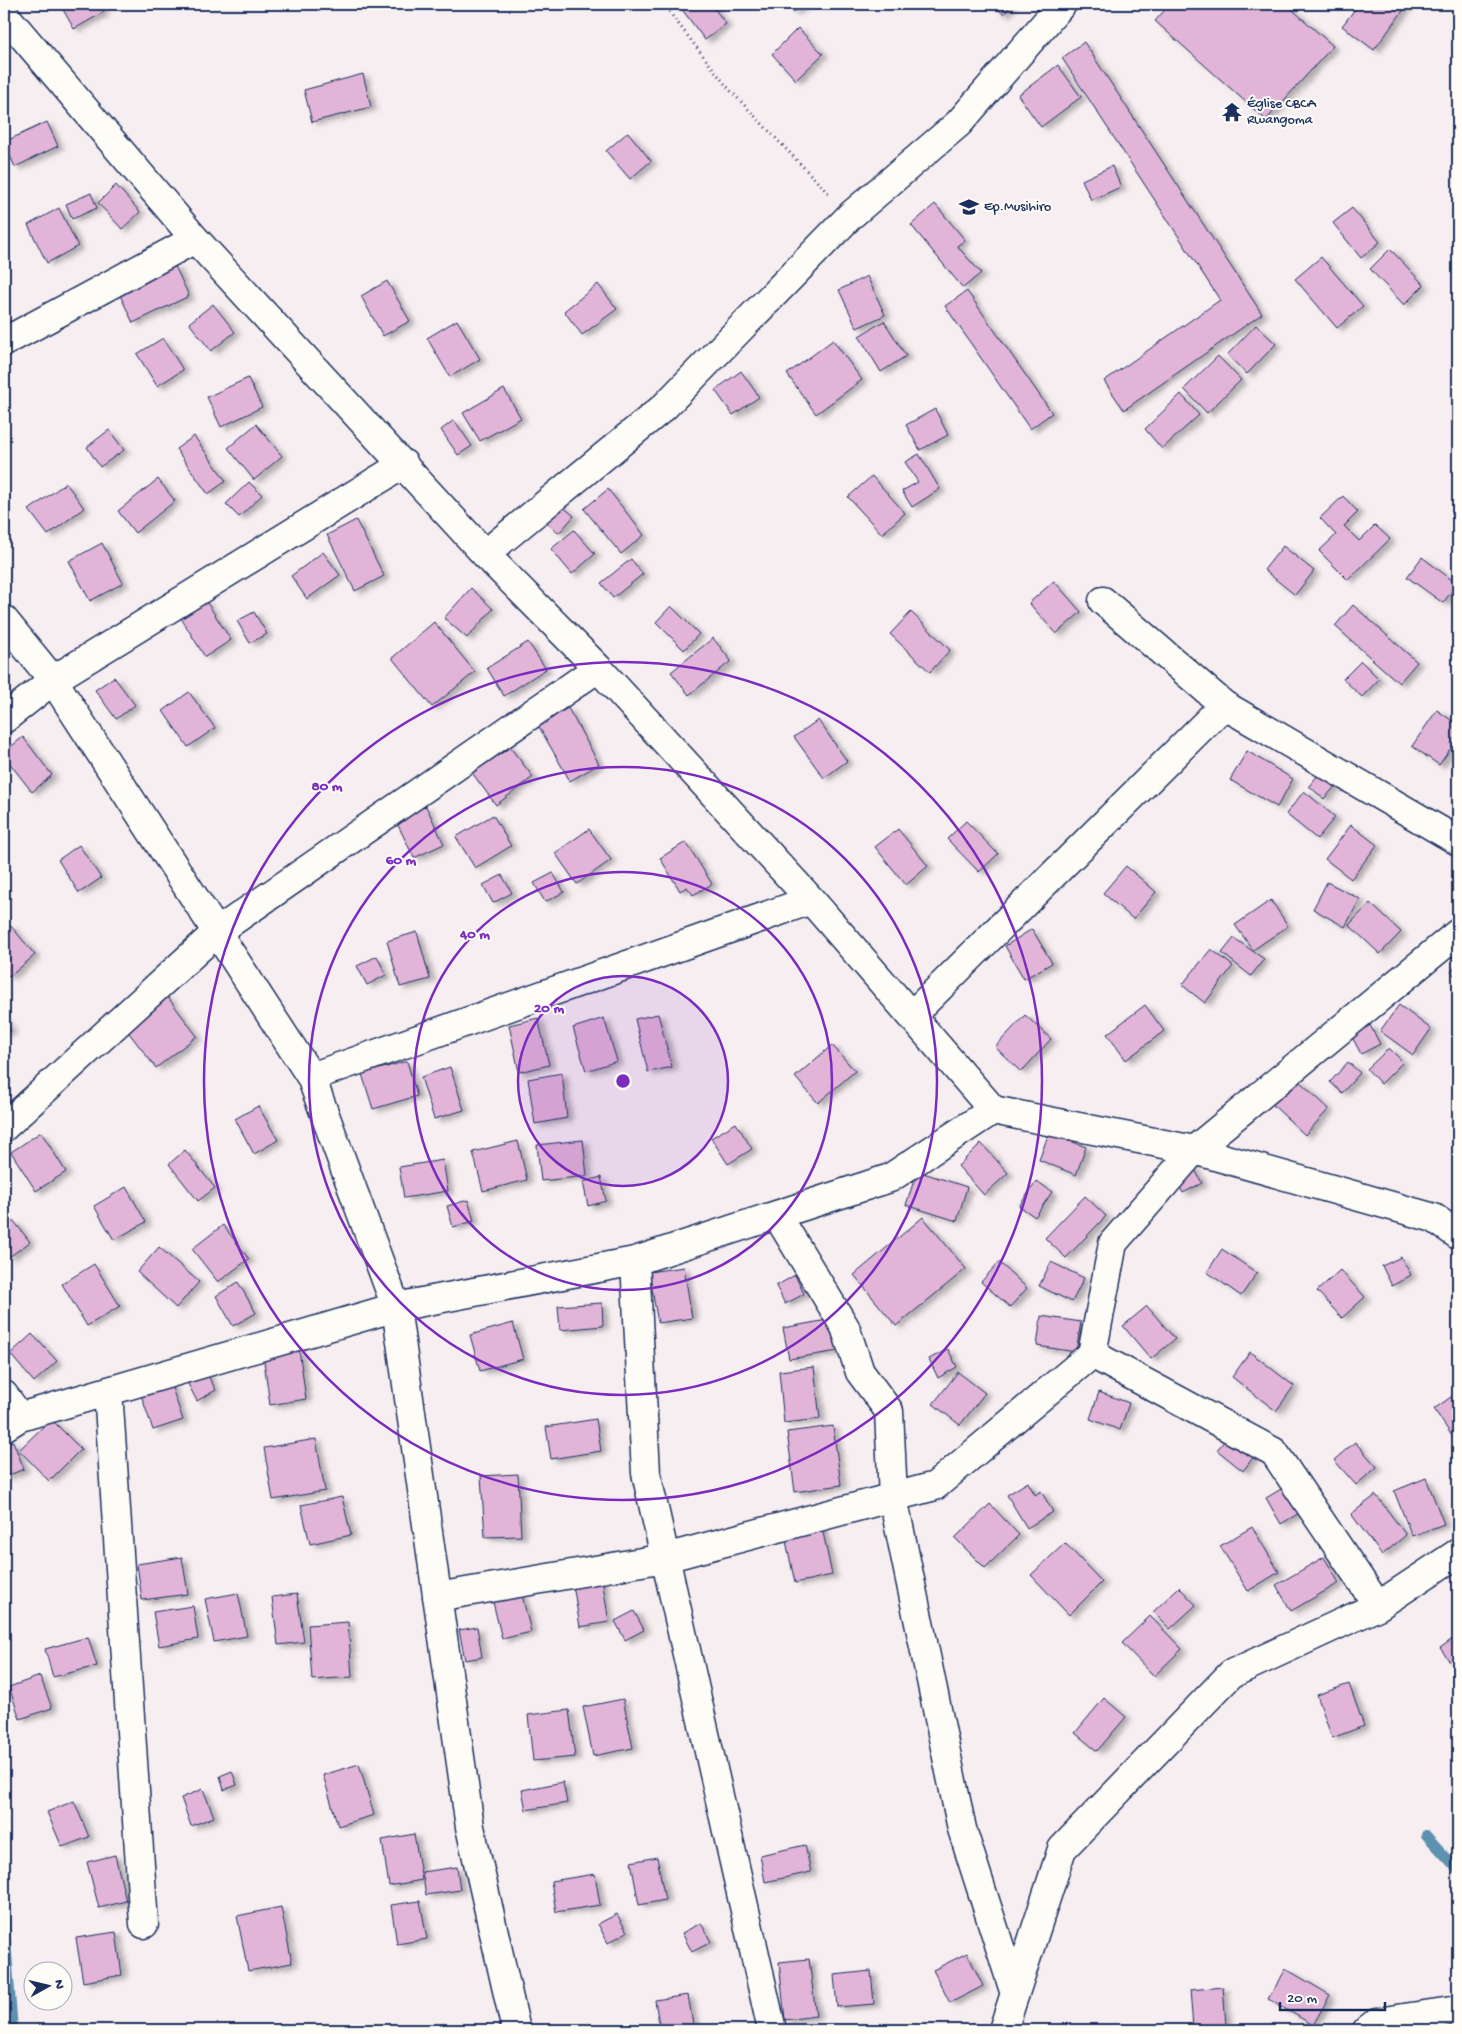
<svg xmlns="http://www.w3.org/2000/svg" width="1462" height="2034" viewBox="0 0 1462 2034" font-family="'Gochi Hand',sans-serif">
<defs>
<filter id="shadow"><feDropShadow dx="5.5" dy="3" stdDeviation="2.5" flood-color="#0004"/></filter>
</defs>
<rect width="100%" height="100%" fill="#f7eef1"/>
<filter id="ink" filterUnits="userSpaceOnUse"><feTurbulence type="fractalNoise" baseFrequency=".02" numOctaves="2"/><feDisplacementMap in="SourceGraphic" scale="10" xChannelSelector="R" yChannelSelector="G"/><feConvolveMatrix kernelMatrix="1 2 1 2 8 2 1 2 1" color-interpolation-filters="sRGB"/></filter>
<g filter="url(#ink)">
<g fill="none" stroke-linecap="round" stroke-linejoin="round">
<!-- stream -->
<path stroke="#5b92af" stroke-width="10" d="M1426,1835L1458,1870
M4,1915L13,2030"/>
</g>
<!-- building -->
<path fill="#e1b4d8" stroke="#1b2f5e" filter="url(#shadow)" d="M60,4H99L104,12L74,29Z
M678,4H711L726,24L705,40Z
M787,4H805L793,12Z
M991,4H1012L1004,14Z
M1170,4H1286L1333,46L1266,120L1155,21Z
M1359,4H1408L1374,50L1342,26Z
M798,28L823,54L796,80L772,54Z
M1084,42L1262,314L1124,410L1104,381L1220,300L1062,58Z
M1058,65L1081,97L1041,127L1018,95Z
M363,74L371,107L312,122L304,90Z
M47,122L58,146L15,167L4,142Z
M628,132L651,161L630,179L606,151Z
M1112,166L1121,187L1091,200L1082,180Z
M116,185L140,212L122,229L98,203Z
M91,193L97,208L72,219L66,204Z
M935,204L965,240L957,246L981,273L963,288L911,225Z
M59,208L78,246L47,263L28,225Z
M1352,208L1380,242L1361,258L1333,223Z
M1390,249L1424,285L1404,305L1370,269Z
M1321,257L1363,306L1337,328L1295,279Z
M175,266L189,296L133,323L119,293Z
M867,276L885,315L857,328L839,290Z
M387,281L410,321L383,336L361,296Z
M598,284L617,309L582,335L564,311Z
M967,291L1052,413L1030,429L945,306Z
M213,304L235,332L211,351L189,323Z
M457,320L480,359L450,377L427,338Z
M884,321L906,356L881,372L859,336Z
M1256,325L1276,344L1247,374L1227,355Z
M163,338L183,370L157,386L137,354Z
M833,340L862,380L816,414L787,374Z
M1218,356L1241,380L1207,413L1184,389Z
M741,371L759,397L733,415L715,390Z
M248,378L262,407L221,427L207,397Z
M504,389L521,418L480,441L463,413Z
M1181,394L1199,415L1162,449L1145,429Z
M935,409L948,435L920,450L906,425Z
M454,420L472,446L458,455L441,430Z
M256,424L282,456L254,480L228,448Z
M109,430L124,450L100,467L87,447Z
M194,436L226,481L208,494L176,449Z
M919,454L940,489L912,507L902,491L918,482L905,462Z
M872,476L905,513L882,534L848,497Z
M158,479L175,501L135,533L118,511Z
M249,482L262,495L239,517L226,504Z
M66,483L84,508L48,535L29,510Z
M608,489L644,535L621,554L584,509Z
M1343,496L1358,512L1344,526L1359,541L1375,525L1390,539L1348,580L1319,551L1336,535L1320,518Z
M561,505L574,516L559,533L546,522Z
M356,520L384,576L355,591L327,535Z
M574,530L595,554L572,574L551,549Z
M102,543L123,583L90,601L69,561Z
M1283,546L1314,571L1295,595L1264,570Z
M323,552L340,575L307,599L291,576Z
M1422,557L1457,584L1443,603L1407,577Z
M631,559L643,574L613,598L601,583Z
M1054,581L1081,612L1056,634L1029,603Z
M471,588L493,609L467,638L444,618Z
M206,601L231,640L205,657L181,618Z
M1353,605L1417,662L1399,683L1335,626Z
M671,606L699,634L684,650L656,622Z
M254,612L267,634L250,643L237,621Z
M911,612L950,650L930,672L890,634Z
M434,622L475,672L432,707L392,658Z
M713,638L731,661L689,695L671,672Z
M528,642L546,669L504,696L487,668Z
M1361,661L1379,679L1362,697L1343,679Z
M114,677L135,705L116,719L95,690Z
M189,692L215,728L188,747L163,711Z
M568,708L599,764L570,781L538,725Z
M1437,710L1458,725V738L1439,765L1412,746Z
M818,720L847,761L824,778L794,737Z
M23,737L52,775L32,792L4,756V752Z
M506,742L533,777L496,805L470,770Z
M1247,751L1293,779L1277,807L1230,780Z
M1323,769L1339,782L1324,799L1309,786Z
M1304,791L1335,817L1317,839L1286,814Z
M426,806L444,844L414,858L396,821Z
M493,815L511,846L475,868L456,837Z
M966,821L998,854L979,872L947,839Z
M1351,825L1377,845L1351,879L1325,859Z
M589,829L611,860L577,884L555,853Z
M898,829L928,866L906,885L875,847Z
M686,842L712,884L693,895L687,887L680,891L660,858Z
M79,845L101,878L79,893L58,860Z
M1126,866L1156,892L1133,919L1103,893Z
M553,873L564,892L545,902L534,883Z
M502,875L512,893L493,903L483,885Z
M1327,882L1360,899L1345,927L1313,909Z
M1271,900L1288,926L1253,950L1235,925Z
M1370,903L1401,932L1380,954L1349,925Z
M11,926L35,955L9,977L4,971V932Z
M1032,929L1052,963L1024,979L1005,946Z
M417,932L430,979L400,987L387,941Z
M1234,938L1264,959L1251,976L1222,953Z
M1211,949L1233,966L1205,1003L1182,985Z
M377,956L386,975L367,985L357,966Z
M1458,963V979L1451,972Z
M167,996L197,1036L156,1068L126,1029Z
M1145,1005L1164,1031L1126,1060L1107,1034Z
M1399,1005L1431,1029L1413,1055L1380,1031Z
M658,1014L672,1067L648,1072L635,1019Z
M1025,1015L1051,1039L1021,1072L995,1047Z
M4,1017L11,1031L4,1034Z
M538,1018L549,1065L519,1072L509,1025Z
M604,1018L617,1061L586,1071L573,1028Z
M1370,1025L1380,1044L1361,1054L1351,1035Z
M832,1045L855,1071L818,1103L795,1077Z
M1389,1048L1403,1062L1381,1084L1367,1069Z
M407,1061L417,1096L373,1109L362,1074Z
M1348,1062L1360,1073L1342,1093L1330,1082Z
M450,1067L464,1110L434,1119L421,1077Z
M562,1073L567,1118L535,1124L528,1079Z
M1296,1078L1329,1109L1305,1135L1272,1104Z
M258,1106L278,1140L254,1154L235,1119Z
M736,1123L752,1149L728,1164L711,1138Z
M41,1132L66,1172L36,1191L11,1152Z
M1049,1133L1086,1147L1076,1175L1039,1160Z
M583,1140L587,1176L541,1181L537,1145Z
M518,1141L527,1180L483,1191L473,1152Z
M981,1143L1008,1173L984,1195L958,1166Z
M185,1150L215,1188L198,1201L169,1164Z
M443,1160L448,1191L404,1198L399,1167Z
M1192,1164L1202,1183L1183,1193L1173,1175Z
M917,1171L967,1187L957,1221L906,1205Z
M601,1177L606,1201L588,1206L583,1182Z
M1037,1181L1052,1192L1035,1217L1019,1206Z
M126,1187L146,1222L114,1240L94,1206Z
M1085,1196L1106,1216L1066,1258L1045,1238Z
M468,1200L474,1221L453,1227L447,1206Z
M923,1217L966,1269L896,1326L854,1275Z
M14,1221L30,1242L9,1257L4,1250V1229Z
M223,1225L249,1259L218,1282L192,1249Z
M159,1247L199,1282L176,1308L137,1272Z
M1222,1249L1257,1273L1241,1296L1207,1272Z
M1401,1257L1411,1275L1392,1286L1382,1266Z
M999,1262L1027,1288L1010,1307L981,1282Z
M1051,1262L1084,1278L1072,1302L1039,1286Z
M94,1264L120,1306L87,1326L62,1284Z
M684,1267L692,1318L658,1323L649,1272Z
M1340,1270L1365,1297L1342,1318L1317,1291Z
M795,1275L804,1294L785,1304L776,1286Z
M238,1282L256,1313L233,1326L216,1296Z
M602,1303L603,1326L560,1330L558,1306Z
M1147,1306L1175,1339L1151,1359L1123,1326Z
M1041,1316L1081,1322L1076,1352L1037,1346Z
M838,1318L844,1350L789,1359L783,1328Z
M513,1323L523,1359L480,1371L470,1335Z
M32,1334L57,1361L34,1382L10,1354Z
M299,1349L306,1399L270,1405L263,1354Z
M948,1349L957,1367L938,1378L929,1359Z
M1250,1352L1294,1386L1276,1411L1232,1377Z
M814,1367L820,1419L784,1423L779,1371Z
M206,1372L216,1390L197,1401L187,1382Z
M958,1372L985,1393L960,1425L933,1404Z
M170,1382L183,1420L153,1430L140,1392Z
M1099,1392L1129,1403L1120,1430L1090,1419Z
M1458,1392V1445L1434,1409Z
M51,1419L81,1449L49,1481L19,1450Z
M596,1419L601,1451L551,1459L546,1427Z
M833,1426L841,1485L795,1492L787,1432Z
M1236,1426L1261,1447L1243,1471L1217,1450Z
M316,1439L325,1491L273,1500L264,1448Z
M13,1441L24,1469L4,1477V1445Z
M1355,1442L1377,1467L1356,1485L1334,1460Z
M518,1474L521,1536L485,1537L481,1476Z
M1426,1478L1444,1524L1412,1536L1394,1491Z
M1028,1482L1035,1495L1041,1491L1053,1512L1027,1528L1007,1495Z
M1458,1485V1499L1452,1488Z
M1286,1486L1301,1512L1281,1524L1266,1498Z
M1376,1495L1406,1535L1382,1555L1351,1514Z
M342,1497L351,1535L310,1544L301,1505Z
M990,1504L1019,1535L985,1568L955,1538Z
M820,1518L832,1575L795,1583L783,1527Z
M1252,1527L1279,1572L1248,1591L1220,1546Z
M1065,1543L1102,1582L1069,1615L1031,1575Z
M182,1557L188,1594L142,1600L137,1564Z
M1324,1557L1339,1583L1291,1611L1276,1585Z
M601,1573L609,1622L580,1627L572,1578Z
M519,1583L531,1632L502,1639L490,1590Z
M1179,1587L1196,1605L1170,1629L1153,1612Z
M238,1593L247,1636L214,1642L205,1599Z
M297,1594L304,1642L278,1645L272,1597Z
M193,1606L198,1639L159,1646L153,1612Z
M634,1611L644,1630L625,1640L615,1621Z
M1150,1616L1182,1649L1154,1676L1122,1643Z
M348,1622L352,1677L312,1680L308,1625Z
M477,1627L482,1657L465,1660L459,1630Z
M1458,1635V1670L1457,1671L1440,1648Z
M88,1637L97,1666L53,1677L45,1649Z
M40,1676L52,1708L20,1719L9,1687Z
M1349,1684L1364,1726L1332,1738L1317,1695Z
M1104,1698L1126,1717L1097,1751L1075,1733Z
M623,1699L633,1748L593,1756L583,1707Z
M569,1710L575,1757L533,1761L528,1715Z
M359,1764L374,1815L338,1826L323,1775Z
M232,1771L237,1785L224,1790L220,1776Z
M563,1782L567,1803L526,1810L522,1790Z
M203,1789L214,1817L191,1826L181,1798Z
M74,1801L89,1837L62,1847L47,1812Z
M414,1834L422,1880L389,1886L382,1840Z
M805,1845L811,1872L765,1882L760,1855Z
M115,1855L126,1901L99,1908L87,1862Z
M657,1857L665,1900L639,1905L631,1862Z
M457,1867L460,1890L426,1895L422,1872Z
M595,1874L600,1905L556,1912L551,1881Z
M420,1901L427,1939L397,1944L391,1905Z
M281,1907L292,1963L248,1971L237,1916Z
M617,1914L627,1932L608,1943L598,1924Z
M701,1923L711,1942L692,1952L682,1933Z
M116,1932L122,1975L83,1982L76,1938Z
M967,1953L983,1986L950,2003L933,1970Z
M809,1959L816,2016L785,2020L779,1962Z
M1286,1969L1330,1995L1313,2025L1268,1999Z
M871,1971L874,2004L837,2007L834,1975Z
M1223,1987L1226,2025L1193,2028L1190,1990Z
M688,1995L694,2030H660L655,2000Z"/>
<g fill="none" stroke-linecap="round" stroke-linejoin="round">
<defs>
<path id="minor" d="M4,14L195,239L485,554L598,668L811,900L993,1110L1194,1150L1434,1218L1458,1235
M4,342L195,239
M485,554L664,407L850,216L959,123L1062,4
M1103,601L1224,705L1458,841
M4,620L53,680L311,1077L396,1307L470,1827L516,2030
M4,719L53,680L404,464
M912,1015L1224,705
M311,1077L811,900
M4,1127L217,932L598,668
M777,1215L845,1327L860,1372L889,1411L893,1498L962,1829L1015,1994
M635,1261L646,1473L772,2030
M1092,1354L1274,1452L1378,1606
M108,1391L144,1924
M4,1395L20,1417
M4,1427L20,1417L396,1307L635,1261L890,1178L993,1110
M437,1597L665,1558L935,1486L1092,1354L1113,1243L1194,1150L1458,933
M1003,2030L1062,1849L1231,1674L1378,1606L1458,1553
M1367,2030L1377,2022L1458,2010"/>
</defs>
<!-- minor casing -->
<use href="#minor" stroke="#1b2f5e" stroke-width="31"/>
<!-- path -->
<path stroke="#1b2f5e" stroke-width="3" stroke-dasharray="1 4" stroke-linecap="butt" d="M663,4L728,88L829,194"/>
<!-- minor -->
<use href="#minor" stroke="#fdfcf7" stroke-width="28"/>
</g>
</g>
<!-- distance rings -->
<circle cx="623" cy="1081" r="105" fill="#7b2cbf" fill-opacity=".12"/>
<g fill="none" stroke="#7b2cbf" stroke-width="2.5">
<circle cx="623" cy="1081" r="105"/>
<circle cx="623" cy="1081" r="209"/>
<circle cx="623" cy="1081" r="314"/>
<circle cx="623" cy="1081" r="419"/>
</g>
<!-- icons -->
<defs>
<symbol id="temple-bare" viewBox="-9 -9 18 18"><path d="M0-6L5-2H3V0L6.5 2.5H4V6H1.5V3h-3V6H-4V2.5H-6.5L-3 0V-2H-5Z" fill="#1b2f5e" stroke="#fdfcf7" stroke-width="2.5" paint-order="stroke"/></symbol>
<symbol id="school-bare" viewBox="-9 -9 18 18"><path d="M0-5L7-2L0 1L-7-2ZM-4 1L0 2.5L4 1V4Q0 6-4 4Z" fill="#1b2f5e" stroke="#fdfcf7" stroke-width="2.5" paint-order="stroke"/></symbol>
</defs>
<g fill-rule="evenodd">
<use href="#temple-bare" x="1218" y="98" width="28" height="28"/>
<use href="#school-bare" x="955" y="193" width="28" height="28"/>
</g>
<g text-anchor="middle" dominant-baseline="central" stroke-width="4" stroke-linejoin="round" paint-order="stroke">
<!-- poi labels -->
<g font-size="14" fill="#1b2f5e" stroke="#fdfcf7" text-anchor="start">
<text x="1247" y="104">Église CBCA<tspan x="1247" dy="16">Rwangoma</tspan></text>
<text x="984" y="207">Ep.Musihiro</text>
</g>
</g>
<circle cx="623" cy="1081" r="8" fill="#7b2cbf" stroke="#fdfcf7" stroke-width="2.5"/>
<g font-size="15" text-anchor="middle" font-weight="bold" fill="#7b2cbf" stroke="#fdfcf7" stroke-width="4" stroke-linejoin="round" paint-order="stroke">
<text x="327" y="790">80 m</text>
<text x="401" y="864">60 m</text>
<text x="475" y="938">40 m</text>
<text x="549" y="1012">20 m</text>
</g>
<!-- margin -->
<rect width="1462" height="2034" fill="none" stroke="#fdfcf7" stroke-width="20"/>
<rect x="10" y="10" width="1442" height="2014" fill="none" stroke="#1b2f5e" stroke-width="2" filter="url(#ink)"/>
<!-- north arrow -->
<g transform="translate(48 1986) rotate(82)"><circle r="24" fill="#fdfcf7" stroke="#a3aaba"/>
<path d="M0-4L9 19L0 12L-9 19Z" fill="#1b2f5e"/>
<text y="-8" font-size="14" font-weight="bold" text-anchor="middle" fill="#1b2f5e">N</text>
</g>
<!-- scale -->
<path d="M1280 2002v8h105v-8" fill="none" stroke="#1b2f5e" stroke-width="2.5"/>
<text x="1287" y="2002" font-size="15" fill="#1b2f5e" stroke="#fdfcf7" stroke-width="4" paint-order="stroke">20 m</text>
</svg>
